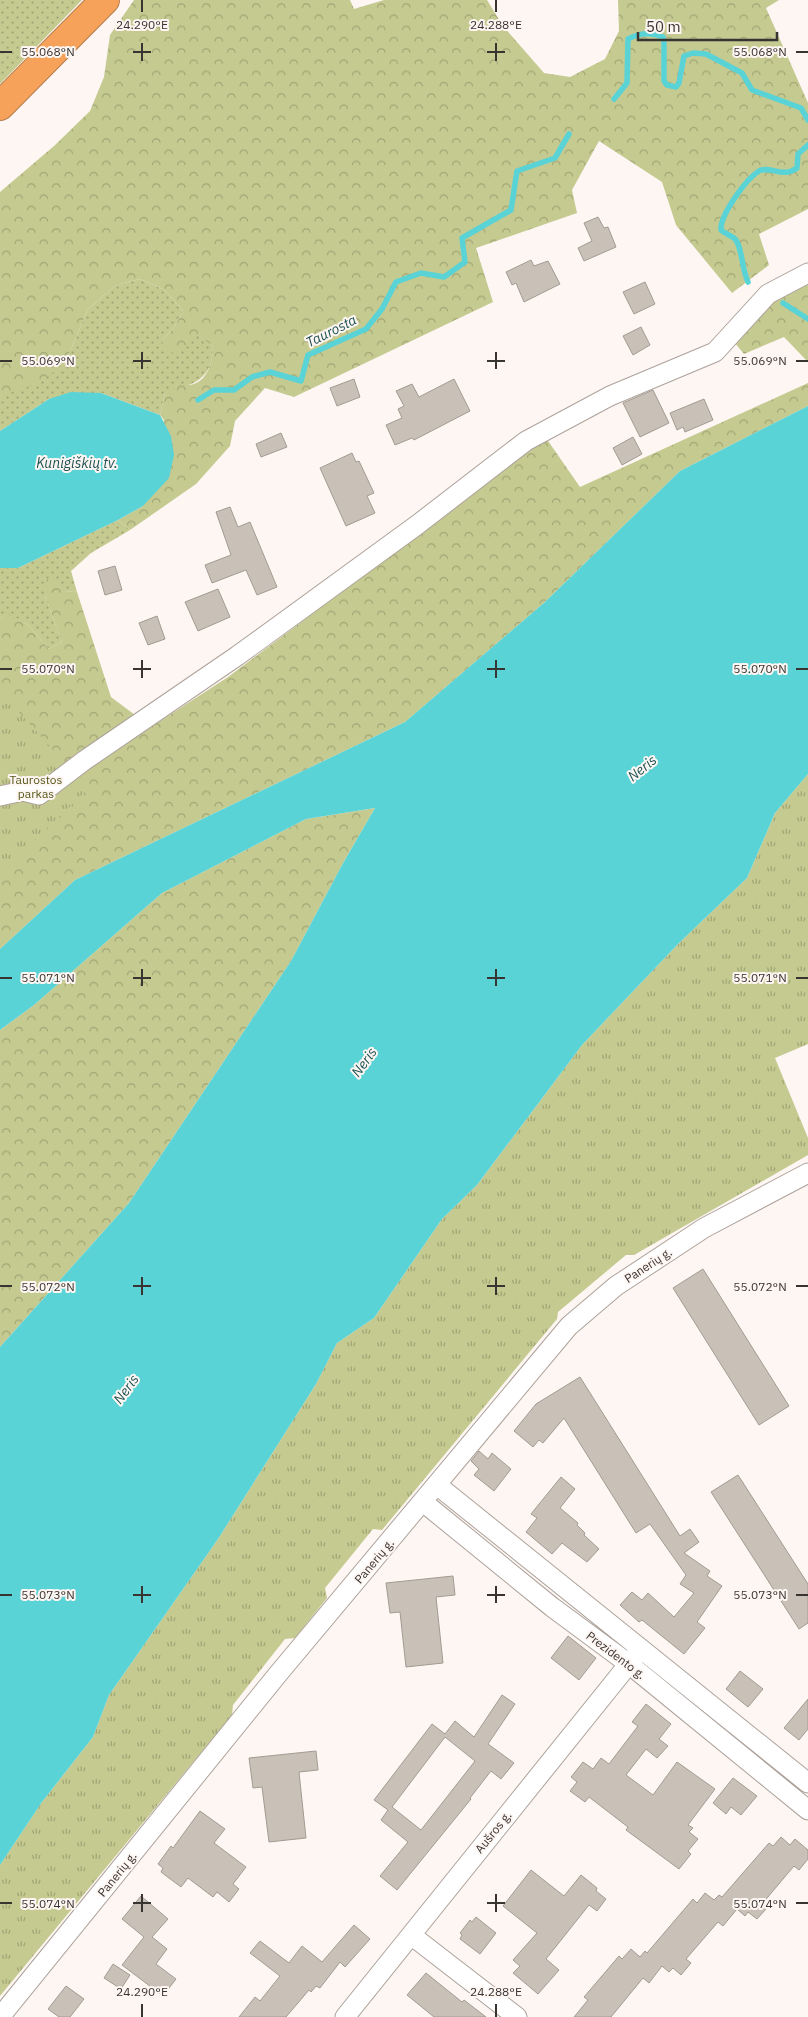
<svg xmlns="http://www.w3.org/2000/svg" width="808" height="2017" viewBox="0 0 808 2017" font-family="'IBM Plex Sans',sans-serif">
<defs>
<pattern id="grass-dots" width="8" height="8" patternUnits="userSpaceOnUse" patternTransform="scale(1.25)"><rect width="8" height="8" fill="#c5ca90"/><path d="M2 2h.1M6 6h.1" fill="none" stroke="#a1a576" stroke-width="1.8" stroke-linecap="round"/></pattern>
<pattern id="forest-crowns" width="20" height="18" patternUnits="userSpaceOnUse" patternTransform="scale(1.25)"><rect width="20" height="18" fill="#c5ca90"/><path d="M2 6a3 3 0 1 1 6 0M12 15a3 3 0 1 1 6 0" fill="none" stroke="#a1a576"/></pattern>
<pattern id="park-tufts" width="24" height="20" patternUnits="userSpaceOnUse" patternTransform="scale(1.25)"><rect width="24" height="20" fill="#c5ca90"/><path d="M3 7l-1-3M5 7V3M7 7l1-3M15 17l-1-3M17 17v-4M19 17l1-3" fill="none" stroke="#a1a576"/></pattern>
</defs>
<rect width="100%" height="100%" fill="#fdf6f2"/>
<!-- grass -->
<path fill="url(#grass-dots)" d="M0,0H82L0,84Z
M140,279L165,290L183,311L173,329L162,340L194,332L213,346C213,380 194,384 165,393L160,415L101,393L49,399L0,431V396L65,363L88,309L116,285Z
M118,520L130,530L91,553L71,571L77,592L64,591L45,596L62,642L49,649L27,624L9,615L0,618V568H18Z"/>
<!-- forest -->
<path fill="url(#forest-crowns)" d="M134,0H350L354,9L384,0H487L503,26L544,73L570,77L605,59L619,31L618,0H779L766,8L808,103V209L759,234L769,265L732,293L676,225L662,182L599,141L572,190L577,213L476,248L493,302L294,397L265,388L235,421L230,446L196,484L130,530L118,520L143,506L164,420L160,415L165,393L174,383C179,384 186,386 190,385C208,382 213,361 213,346L194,333L185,348L173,353L164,349L162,340L173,329L183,311L165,290L140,279L116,285L88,309L65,363L39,383L0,396V192L54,146L90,111L104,77L110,35Z
M808,281V362L784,337L744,354L735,343L780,294Z
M808,383V406L680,471L545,602L405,722L75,880L0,949V618L9,614L27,624L49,649L62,642L45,596V581L54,575L64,591L77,592L111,697L151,727L228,677L546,438L580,487Z
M375,808L342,865L291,961L129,1203L0,1347V1030L34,1005L162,893L306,819Z"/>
<!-- park -->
<path fill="url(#park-tufts)" d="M0,691L88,789L0,873Z
M808,774V1044L775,1058L808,1138V1155L634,1255H626L558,1312L557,1319L382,1530L373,1529L325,1588L327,1598L295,1638L285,1639L233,1705L232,1715L0,1996V1865L42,1802L93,1737L109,1695L218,1539L316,1384L337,1343L374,1318L442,1219L477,1185L582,1045L678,944L747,878L775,813Z"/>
<!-- water -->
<path fill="#5ad3d6" d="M71,392L101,393L160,415L171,436L174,455L169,478L143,506L118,520L18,568H0V431L49,399Z
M808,406V774L775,813L747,878L678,944L582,1045L477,1185L442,1219L374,1318L337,1343L316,1384L218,1539L109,1695L93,1737L42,1802L0,1865V1347L129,1203L291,961L342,865L375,808L306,819L162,893L34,1005L0,1030V949L75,880L405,722L545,602L680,471Z"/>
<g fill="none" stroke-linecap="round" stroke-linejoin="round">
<!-- stream -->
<path stroke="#5ad3d6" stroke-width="5.5" d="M614,99L627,83L628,39C639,33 651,32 663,37L664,42V81L667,85L676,87L679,83L684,56L693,53L706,54L742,73L752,90L801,108L808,120
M748,282C742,271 742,246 735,239C731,235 725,234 721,230C720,215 746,179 759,171C771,165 782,179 797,168L798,154L808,145
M783,303L808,319
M198,400L214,390H234L252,377L270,372L301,381L308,355L366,329L382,309L396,282L421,273L444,277L465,262L462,238L511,210L517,171L555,158L569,134"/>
</g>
<!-- building -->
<path fill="#c9c1b7" stroke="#a39b92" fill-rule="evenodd" d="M598,217L604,228L608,227L616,247L584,261L578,248L592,241L584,223Z
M531,260L534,266L548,261L560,284L524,302L516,283L512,285L506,272Z
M645,282L655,304L634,314L623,292Z
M641,327L650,345L633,355L623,336Z
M354,379L360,397L337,406L330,388Z
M454,379L470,411L414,440L412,438L395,445L386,425L402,418L398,409L404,406L396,391L412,384L419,397Z
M653,390L669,423L640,437L623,403Z
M704,399L713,420L685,432L683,427L677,430L670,413Z
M281,433L287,447L261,457L256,444Z
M633,437L642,454L622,465L613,448Z
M352,453L356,462L359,461L374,493L367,496L375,513L346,526L320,468Z
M230,507L238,527L250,522L277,587L257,595L246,570L212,583L205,565L231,555L216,512Z
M115,566L122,590L105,595L98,571Z
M218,589L230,617L198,631L185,602Z
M157,616L165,639L148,645L139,623Z
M703,1269L789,1406L759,1425L673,1288Z
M580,1377L680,1536L690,1529L699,1542L684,1553L710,1571L707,1576L722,1586L697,1622L705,1628L684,1654L642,1620L639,1622L620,1605L632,1592L642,1600L648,1593L674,1617L694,1593L680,1584L686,1575L650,1524L636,1533L564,1418L543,1443L539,1440L533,1447L514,1431L536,1404Z
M479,1451L488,1459L492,1453L511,1469L494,1491L474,1475L479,1469L471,1461Z
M738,1475L808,1584V1623L799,1629L711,1492Z
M561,1477L575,1489L560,1508L578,1523L577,1525L585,1533L584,1535L599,1549L587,1562L562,1543L552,1554L526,1532L537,1518L531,1514Z
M453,1576L455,1595L436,1597L443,1663L406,1667L400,1612L390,1613L386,1583Z
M568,1636L596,1658L579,1680L551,1658Z
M740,1671L763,1689L748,1707L726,1689Z
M502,1695L515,1704L488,1744L514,1763L501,1779L491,1771L470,1798L471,1799L397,1890L380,1876L408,1842L381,1820L388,1810L374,1800L432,1724L445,1734L455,1721L474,1737ZM445,1737L475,1761L421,1830L392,1807Z
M808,1699V1729L799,1740L784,1728Z
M646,1704L671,1724L659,1739L668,1746L657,1758L646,1749L626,1775L653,1795L677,1762L715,1789L688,1825L693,1828L689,1832L698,1839L688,1851L691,1854L679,1869L626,1830L628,1827L589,1797L585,1802L570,1791L577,1782L571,1777L583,1762L593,1769L601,1758L609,1764L638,1726L632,1722Z
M316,1751L318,1770L299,1772L306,1838L269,1842L262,1787L253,1788L249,1758Z
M733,1778L757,1796L741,1815L731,1807L726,1814L713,1803Z
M200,1811L225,1829L214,1843L246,1867L233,1884L239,1889L229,1902L217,1892L213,1897L188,1878L181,1887L161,1872L163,1868L158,1864L171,1846L173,1848Z
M781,1837L790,1845L795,1839L808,1850V1859L799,1870L794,1866L762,1904L767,1908L757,1919L748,1912L745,1916L737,1909L723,1926L718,1922L686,1959L691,1963L681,1975L673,1968L669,1972L662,1966L649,1983L643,1978L611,2017H574L588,2000L584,1997L619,1956L622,1959L631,1949L640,1957L645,1951L647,1953L693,1899L697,1903L705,1893L714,1900L719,1895L722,1897L769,1843L773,1846Z
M531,1870L564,1896L581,1875L597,1888L596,1891L606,1899L597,1911L589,1905L546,1959L559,1970L538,1994L513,1973L520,1966L513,1960L537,1933L503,1906Z
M141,1896L168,1919L152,1937L167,1949L156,1964L176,1979L163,1996L122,1965L144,1937L122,1919Z
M476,1917L496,1933L480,1954L460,1939L462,1935L460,1933L470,1920L472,1922Z
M354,1925L370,1939L345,1967L340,1962L320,1988L316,1986L311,1992L309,1990L286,2017H239L255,1997L260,2001L280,1976L250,1953L260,1941L289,1963L302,1946L322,1962Z
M113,1964L130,1975L121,1989L104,1978Z
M426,1973L462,2002L464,2000L486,2017H434L407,1995Z
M66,1986L84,1999L70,2017H59L48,2009Z"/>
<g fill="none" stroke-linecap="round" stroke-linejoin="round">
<defs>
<path id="minor" d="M0,796L23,791L39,795L85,760L237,656L417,525L526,441L610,396L715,352L768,294L808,273
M437,1485L808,1783
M423,1502L552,1607L629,1664L808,1810
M411,1935L517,2017
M0,2017L278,1674L569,1326L616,1286L704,1228L808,1173
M345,2017L636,1655"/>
<path id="highway" d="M0,106L105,0"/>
</defs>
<!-- minor casing -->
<use href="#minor" stroke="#ada29b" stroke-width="21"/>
<!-- highway casing -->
<use href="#highway" stroke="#b47c4c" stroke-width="30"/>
<!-- minor -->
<use href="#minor" stroke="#fff" stroke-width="19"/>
<!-- highway -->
<use href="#highway" stroke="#f6a25a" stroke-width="28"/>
</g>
<!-- ticks -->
<path fill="none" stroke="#383431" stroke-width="2" d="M142,0V12M496,0V12M142,43V61M496,43V61M0,52H12M133,52H151M487,52H505M796,52H808M142,352V369M496,352V369M0,361H12M133,361H151M487,361H505M796,361H808M142,660V678M496,660V678M0,669H12M133,669H151M487,669H505M796,669H808M142,969V986M496,969V986M0,978H12M133,978H151M487,978H505M796,978H808M142,1277V1295M496,1277V1295M0,1286H12M133,1286H151M487,1286H505M796,1286H808M142,1586V1603M496,1586V1603M0,1595H12M133,1595H151M487,1595H505M796,1595H808M142,1894V1912M496,1894V1912M0,1903H12M133,1903H151M487,1903H505M796,1903H808M142,2004V2017M496,2004V2017"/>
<g text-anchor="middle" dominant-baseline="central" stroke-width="4" stroke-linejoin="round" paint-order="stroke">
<!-- park labels -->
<g font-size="12" fill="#56591c" stroke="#fdf6f2">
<text x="36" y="779">Taurostos<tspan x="36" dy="14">parkas</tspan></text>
</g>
<!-- street labels -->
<g font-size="12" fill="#383431" stroke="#fdf6f2">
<text transform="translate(648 1265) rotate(-33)">Panerių g.</text>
<text transform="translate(374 1561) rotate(-50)">Panerių g.</text>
<text transform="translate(616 1655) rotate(37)">Prezidento g.</text>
<text transform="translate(493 1832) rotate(-51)">Aušros g.</text>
<text transform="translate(117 1874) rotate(-51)">Panerių g.</text>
</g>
<!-- water labels -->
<g font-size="14" font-style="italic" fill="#1e5254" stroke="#fdf6f2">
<text transform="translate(331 331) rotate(-27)">Taurosta</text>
<text x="77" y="463">Kunigiškių tv.</text>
<text transform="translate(642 768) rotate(-39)">Neris</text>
<text transform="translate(364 1062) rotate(-54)">Neris</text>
<text transform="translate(126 1389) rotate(-54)">Neris</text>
</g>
</g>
<g font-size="12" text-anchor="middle" fill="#383431" stroke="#fdf6f2" stroke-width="4" stroke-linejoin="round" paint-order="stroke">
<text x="142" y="29">24.290°E</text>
<text x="496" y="29">24.288°E</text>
<text x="760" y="56">55.068°N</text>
<text x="48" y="56">55.068°N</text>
<text x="760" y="365">55.069°N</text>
<text x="48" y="365">55.069°N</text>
<text x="48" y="673">55.070°N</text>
<text x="760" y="673">55.070°N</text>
<text x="48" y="982">55.071°N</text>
<text x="760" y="982">55.071°N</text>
<text x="760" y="1291">55.072°N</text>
<text x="48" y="1291">55.072°N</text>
<text x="760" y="1599">55.073°N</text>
<text x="48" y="1599">55.073°N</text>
<text x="760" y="1908">55.074°N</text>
<text x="48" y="1908">55.074°N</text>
<text x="142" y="1996">24.290°E</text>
<text x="496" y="1996">24.288°E</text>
</g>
<!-- scale -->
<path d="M638 32v8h139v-8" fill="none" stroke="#383431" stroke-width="2.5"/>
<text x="646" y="32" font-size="15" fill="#383431" stroke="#fdf6f2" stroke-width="4" paint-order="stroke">50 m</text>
</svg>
